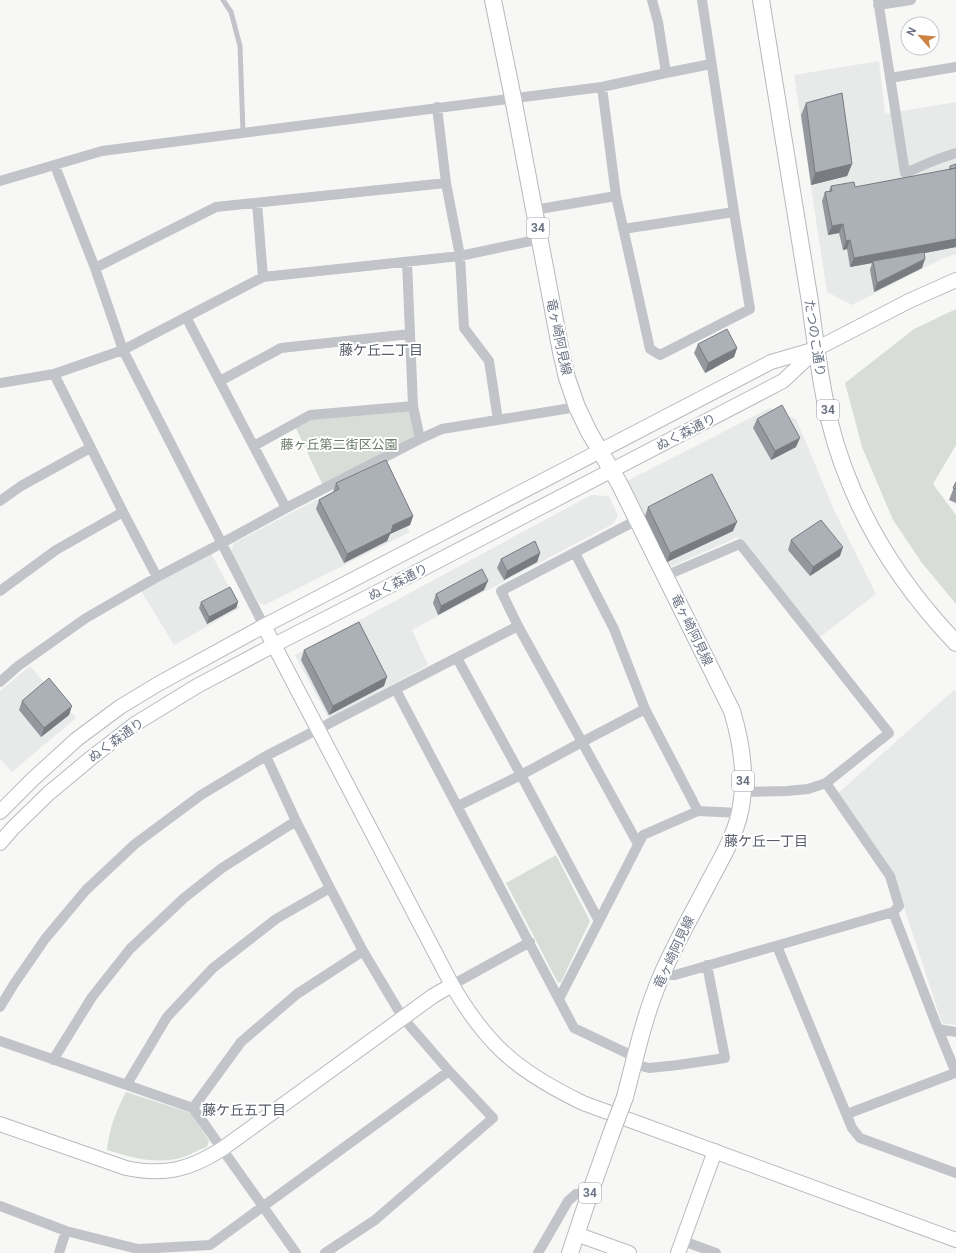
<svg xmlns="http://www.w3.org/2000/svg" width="956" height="1253" viewBox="0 0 956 1253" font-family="Roboto,'Noto Sans JP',sans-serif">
<rect width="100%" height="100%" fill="#f7f8f6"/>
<!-- built -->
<path fill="#e8e9e9" d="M879,61L885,114L956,102V254L942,259L852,305L827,292L794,75Z
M770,408L796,419L836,514L876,594L816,640L738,537L668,568L627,481Z
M377,468L410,532L265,605L259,603L231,551L234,543Z
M591,495L609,496L618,516L613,524L412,630L428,665L329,719L295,655Z
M211,553L240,608L174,645L141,591Z
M30,666L76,718L12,772L0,759V691Z
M954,690L956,693V1025L942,1023L894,877L837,794Z"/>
<!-- green -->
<path fill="#d8ded7" d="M956,309V445L933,484L956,515V604L922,563L893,520L862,447L845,383L914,329Z
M413,406L420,439L324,488L294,424L310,415Z
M556,855L590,921L561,982L558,983L506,883Z
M126,1092L191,1113L209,1141L207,1147C199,1149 192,1154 184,1157C157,1165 133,1158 107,1150C110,1126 115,1114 126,1092Z"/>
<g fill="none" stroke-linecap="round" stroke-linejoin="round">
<defs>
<path id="secondary" d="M264,626L452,985C466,1009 482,1032 502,1051C525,1073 554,1089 583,1103L956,1240
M0,812L33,779L77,739L120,707L158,684L264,626L771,362L816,349L909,301L956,280
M0,843L13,828L49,793L91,758L135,724L197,686L274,645L405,578L783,381L815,351
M0,1124L126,1168C164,1176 189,1170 222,1149L433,996L452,985
M576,1234L629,1253
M678,1253L715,1151"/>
<path id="primary" d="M493,0L513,98L561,352L567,378L577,407L589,432L619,483L732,711C742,744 747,778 740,812C735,835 722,858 711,878C695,909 677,940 663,972C645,1012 636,1055 625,1097
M761,0L810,302C815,341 820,381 829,419C850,506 895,579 956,643
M570,1253L590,1193L611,1134"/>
</defs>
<!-- secondary casing -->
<use href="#secondary" stroke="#b7babf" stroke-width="16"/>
<!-- primary casing -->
<use href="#primary" stroke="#b6b8bd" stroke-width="18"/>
<!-- lane -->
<path stroke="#c2c4c9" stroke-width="5" d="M223,0L231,12L240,46L243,133"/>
<!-- street -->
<path stroke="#c2c4c9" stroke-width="10" d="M652,0L658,22L666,73
M878,0L905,173L938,159L956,153
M878,5L911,0
M890,78L956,67
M602,87L616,196L650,349L660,355L750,309L734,212L702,0
M437,107L446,183L460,256L464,328L489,361L498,420
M55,166L95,268L123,350L264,626
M0,181L102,151L602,87L666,73L711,64
M257,203L263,277
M534,210L616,196
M623,229L734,212
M407,262L413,406L420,439
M95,268L216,207L446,183
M186,317L286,508
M54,374L123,512L157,577
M220,381L281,348L410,334
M0,383L54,374L123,350L263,277L460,256L540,239
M254,446L310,415L413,406
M0,501L21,486L90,448
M575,553L614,629L645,709
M665,576L740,544L889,733L826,783L808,789L787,791L743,792
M0,591L56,550L123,512
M457,658L521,775L599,921
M0,682L18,666L86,618L157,577L222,543L286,508L420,439L442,429L577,407
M396,690L574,1028L635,1057
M266,756L296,821L330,888L363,951L403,1018L449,1071L493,1118L375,1220L325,1253
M458,806L521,775L582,742L518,626L501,591L637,520
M638,844L582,742L645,709L698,811
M893,912L938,1029L956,1073
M777,946L852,1128L860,1138L956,1173
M663,972L671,975H675L893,912L899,906L890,876L826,783
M452,985L530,942
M559,999L643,835L698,811L740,813
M0,1007L14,984L45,939L86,890L135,844L201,795L266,756L518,626
M938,1029L956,1032
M0,1041L193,1108
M53,1060L92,997L130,949L184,898L222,868L296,821
M633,1064L649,1068L678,1065L725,1058L707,965
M127,1084L167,1017L213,968L276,919L330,888
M847,1114L955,1073
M0,1206L66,1231L138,1249L210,1245L449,1071
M683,1241L716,1253
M59,1253L66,1231
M296,1253L193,1108L241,1042L297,994L363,951
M538,1253L568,1201L576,1194L590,1193"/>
<!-- secondary -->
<use href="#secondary" stroke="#fff" stroke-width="14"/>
<!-- primary -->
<use href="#primary" stroke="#fff" stroke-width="16"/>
<defs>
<path id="primary-bridge" d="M611,1134L625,1097"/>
</defs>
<!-- primary-bridge casing -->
<use href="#primary-bridge" stroke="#b6b8bd" stroke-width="18" stroke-linecap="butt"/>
<!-- primary-bridge -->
<use href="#primary-bridge" stroke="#fff" stroke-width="16"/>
</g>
<!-- wall -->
<path fill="#94979d" d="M806,103L852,164L847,176L811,185L801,115Z
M956,164V247L924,253L922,268L874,292L870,270L872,263L850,267L847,249L843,250L839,233L828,235L822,201L825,192L829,191L831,186L855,187L949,170L950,166Z
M698,344L737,348L734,357L705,373L694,353Z
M757,419L796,447L771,460L753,428Z
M956,482V503L949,500Z
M336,483L413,516L410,525L390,534L387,541L344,563L316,509L319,500L333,492Z
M648,507L733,531L667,562L645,516Z
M791,540L840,556L810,576L788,550Z
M540,553L537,562L504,580L497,568L501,559Z
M484,590L438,615L433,603L436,594Z
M201,602H238L236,608L207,624L199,608Z
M304,650L384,686L329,715L301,660Z
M22,701L69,715L41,737L19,710Z"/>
<!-- shaded-wall -->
<path fill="#787b80" d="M852,164L847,176L811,185L815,173Z
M843,224L839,233L828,235L832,226Z
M956,239V247L873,263V261L872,263L850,267L854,258Z
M850,240L847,249L843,250L846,241Z
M925,259L922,268L874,292L877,283Z
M737,348L734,357L705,373L708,363Z
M800,438L796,447L771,460L775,451Z
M413,516L410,525L390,534L387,541L344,563L347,554L393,525Z
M737,522L733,531L667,562L670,553Z
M843,547L840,556L810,576L813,567Z
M540,553L537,562L504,580L507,571Z
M488,581L484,590L438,615L441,606Z
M238,602L236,608L207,624L209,617Z
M387,677L384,686L329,715L333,706Z
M72,706L69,715L41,737L44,728Z"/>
<!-- building -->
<path fill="#acb0b7" stroke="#787b80" d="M842,93L852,164L815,173L806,103Z
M956,164V168L950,169V166Z
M956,168V239L854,258L850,240L846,241L843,224L832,226L825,192L832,191L831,186L854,182L855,187Z
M924,252L925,259L877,283L873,261Z
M727,329L737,348L708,363L698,344Z
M782,405L800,438L775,451L757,419Z
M386,460L413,516L393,525L391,532L347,554L319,500L339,489L336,483Z
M712,474L737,522L670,553L648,507Z
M956,482V489L953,488Z
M821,520L843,547L813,567L791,540Z
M535,541L540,553L507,571L501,559Z
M482,569L488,581L441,606L436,594Z
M230,587L238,602L209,617L201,602Z
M359,622L387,677L333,706L304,650Z
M49,678L72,706L44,728L22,701Z"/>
<g text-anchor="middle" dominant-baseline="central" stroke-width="4" stroke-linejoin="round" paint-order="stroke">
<!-- shield labels -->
<g fill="#fff" stroke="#979da8" stroke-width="1">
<rect x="527" y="218" width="22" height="20" rx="3"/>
<rect x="817" y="400" width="22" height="20" rx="3"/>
<rect x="732" y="771" width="22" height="20" rx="3"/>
<rect x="579" y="1183" width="22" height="20" rx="3"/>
</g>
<g font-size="12" font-weight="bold" fill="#6b7383">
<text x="538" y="228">34</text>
<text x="828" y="410">34</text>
<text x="743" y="781">34</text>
<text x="590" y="1193">34</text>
</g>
<!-- street labels -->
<g font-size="13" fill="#6b7383" stroke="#fff">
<text transform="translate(559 337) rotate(78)">竜ヶ崎阿見線</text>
<text transform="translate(815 338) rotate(81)">たつのこ通り</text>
<text transform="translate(686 432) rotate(-27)">ぬく森通り</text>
<text transform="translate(398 582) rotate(-27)">ぬく森通り</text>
<text transform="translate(692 630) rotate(64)">竜ヶ崎阿見線</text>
<text transform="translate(116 740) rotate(-36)">ぬく森通り</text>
<text transform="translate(674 952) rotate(-65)">竜ヶ崎阿見線</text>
</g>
<!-- park labels -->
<g font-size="13" fill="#697b69" stroke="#fff">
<text x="339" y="444">藤ヶ丘第二街区公園</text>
</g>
<!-- neighbourhood labels -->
<g font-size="14" fill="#585d69" stroke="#fff">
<text x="381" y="350">藤ケ丘二丁目</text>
<text x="766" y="841">藤ケ丘一丁目</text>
<text x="244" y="1110">藤ケ丘五丁目</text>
</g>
</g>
<!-- north arrow -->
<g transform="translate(920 36) rotate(297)"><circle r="19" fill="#ffffff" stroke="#c4c7cd"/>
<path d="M0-3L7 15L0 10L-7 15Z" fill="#cd8241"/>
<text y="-6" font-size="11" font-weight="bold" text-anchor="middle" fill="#6b7383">N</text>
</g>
</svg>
